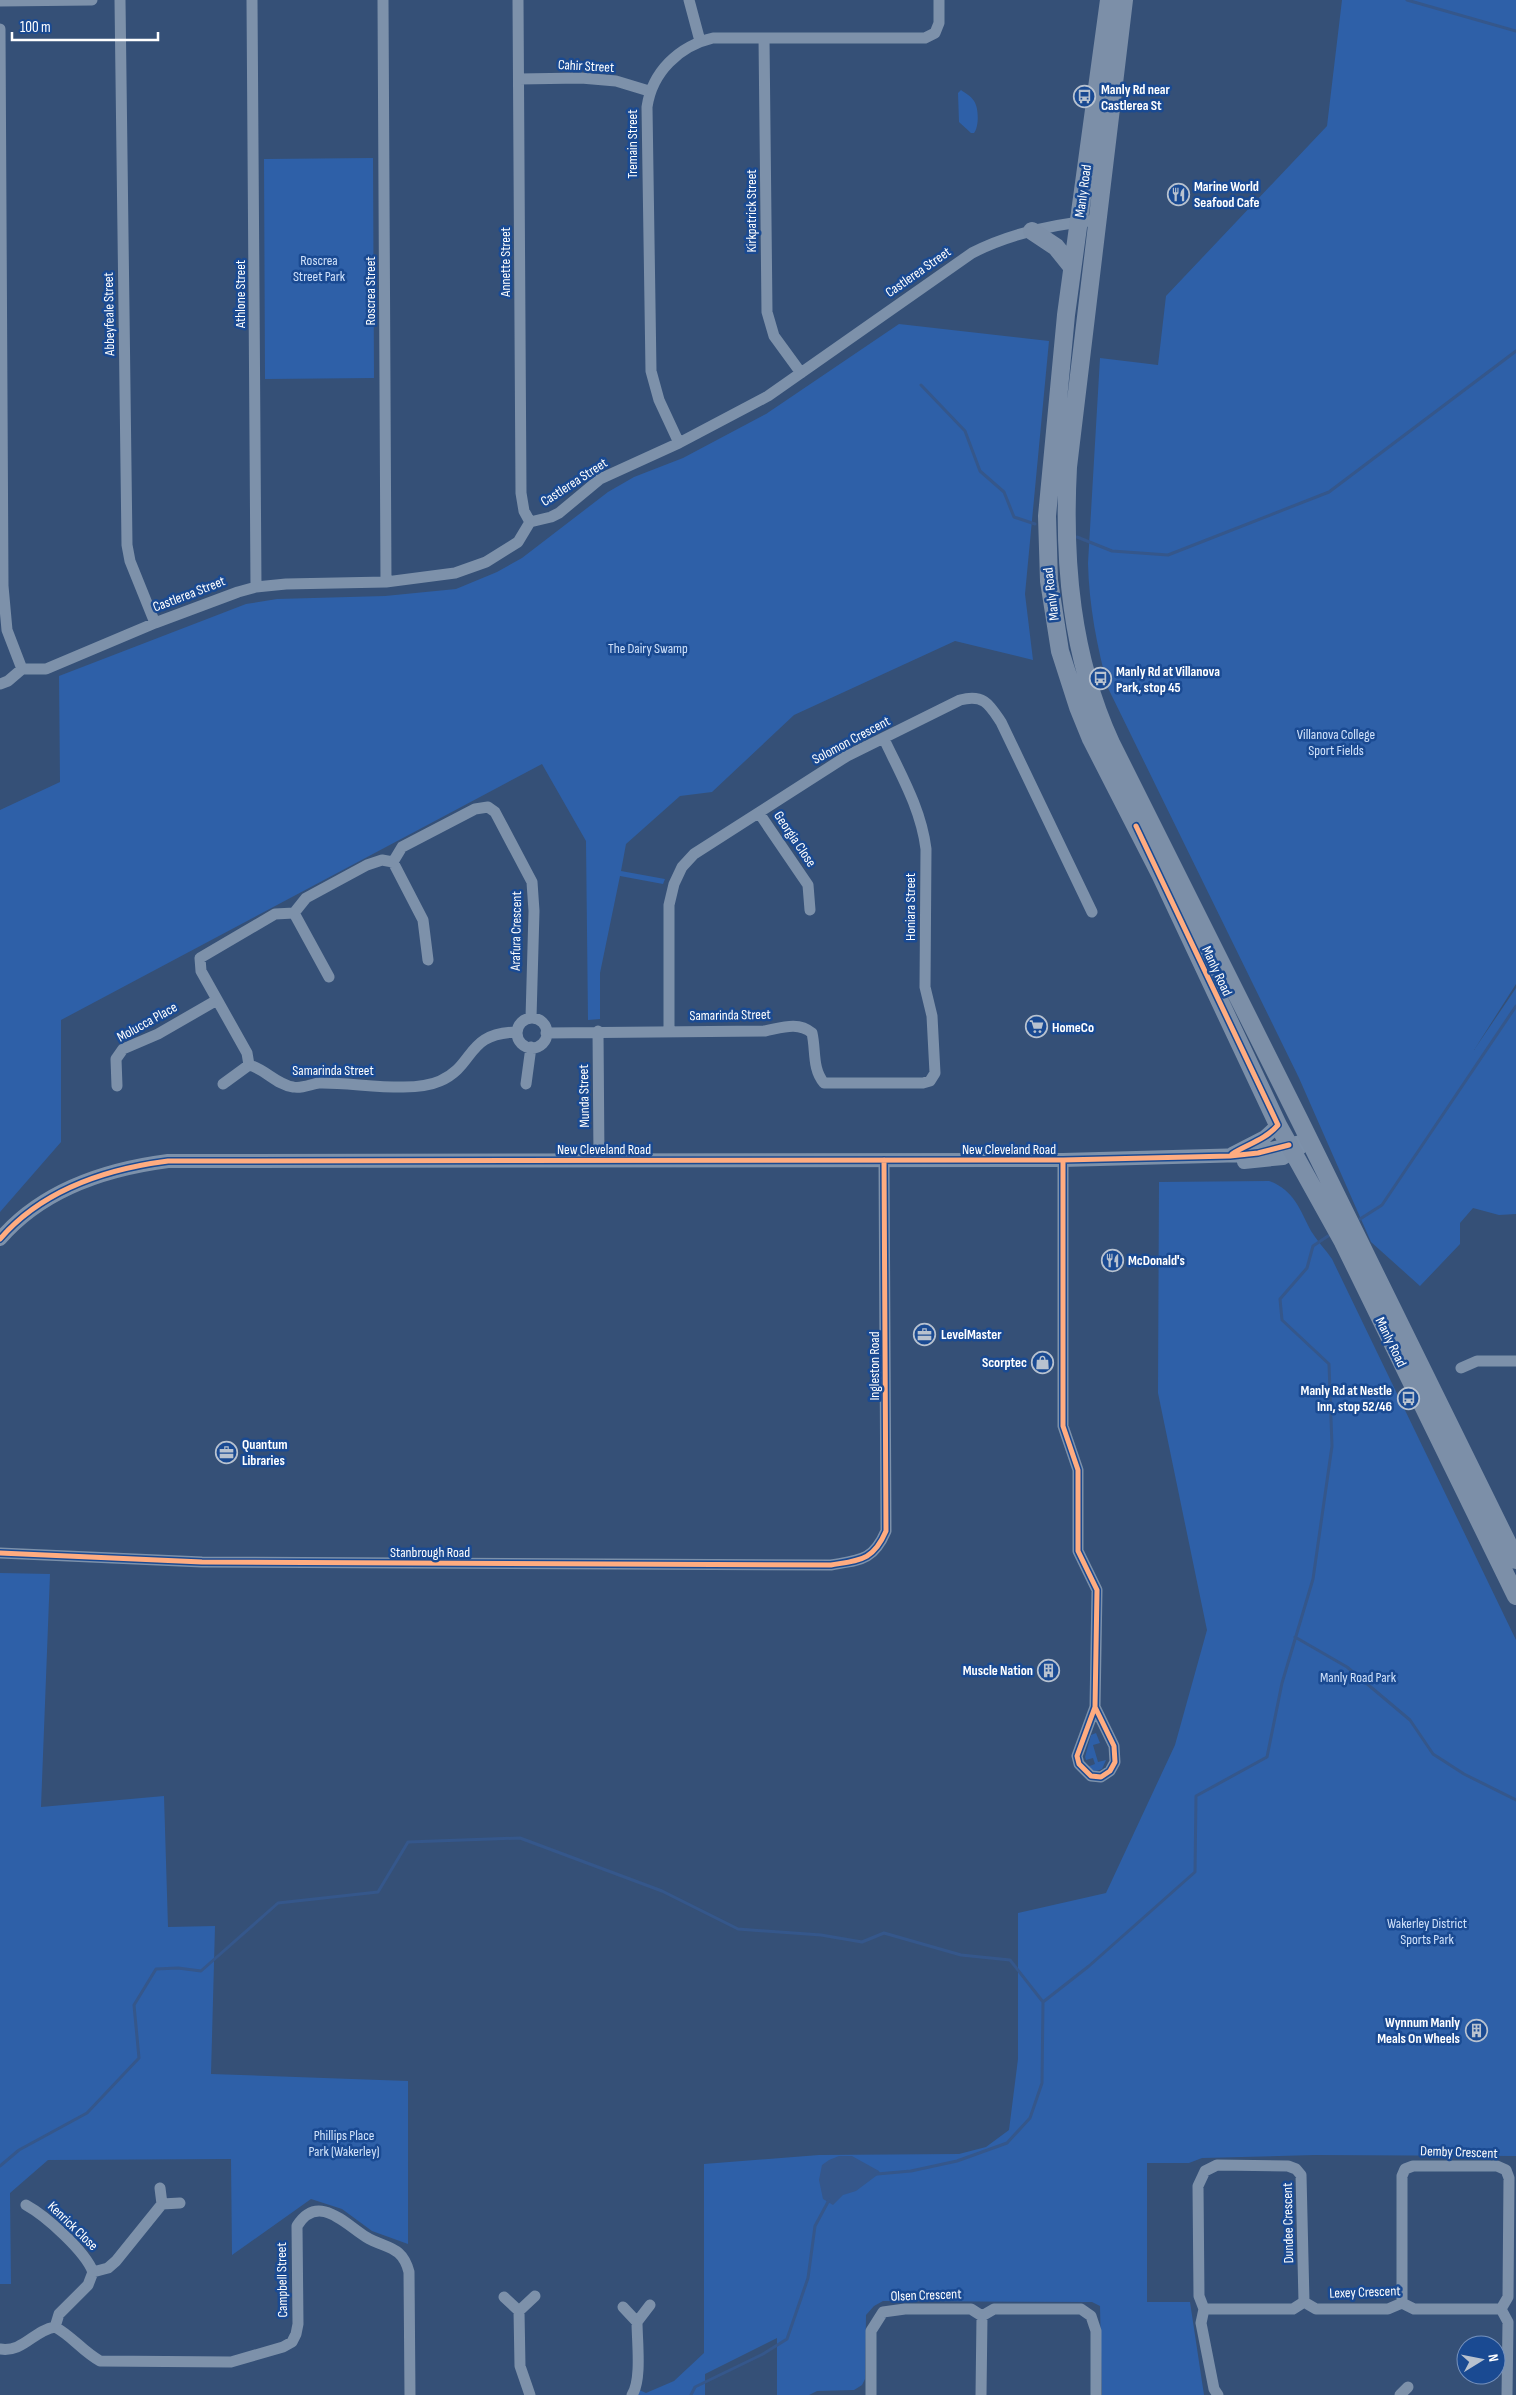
<svg xmlns="http://www.w3.org/2000/svg" width="1516" height="2395" viewBox="0 0 1516 2395" font-family="'Sofia Sans Condensed',sans-serif">
<rect width="100%" height="100%" fill="#355077"/>
<!-- green -->
<path fill="#2e60a8" d="M1342,0H1516V984L1474,1050L1516,988V1214L1499,1215L1473,1208L1460,1223V1244L1420,1286L1371,1242L1299,1078L1108,688C1097,646 1089,606 1088,563L1100,358L1158,365L1166,296L1327,126Z
M961,90C965,93 971,96 974,101C979,108 979,127 974,133H971L959,122L958,93Z
M373,158L374,378L265,379L264,159Z
M899,324L1049,341L1025,594L1033,660L955,641L794,715L712,792L680,796L626,844L621,871L665,879L663,884L620,876L600,973V1019L588,1020L586,841L542,764L61,1020V1142L0,1212V810L60,782L59,676L246,604L277,599L385,596L456,589L497,572L522,558L608,492L634,477L683,458L766,414Z
M1269,1181C1294,1190 1300,1210 1311,1231C1317,1241 1326,1250 1332,1259L1516,1640V2156L1314,2155L1202,2158L1189,2163H1147V2302H1190L1204,2395H1102L1100,2306L1092,2302L883,2301L874,2306L866,2315L865,2379L862,2385L854,2390L817,2391L809,2395H777V2338L705,2374V2395H634L637,2389L646,2393L674,2381L704,2353V2164L819,2155L959,2154L986,2147L1009,2130L1018,2059V1913L1106,1893L1175,1745L1207,1630L1158,1393L1159,1182Z
M0,1573L50,1574L41,1807L164,1796L168,1927L215,1926L211,2074L408,2081V2244L372,2231L342,2209L311,2199L232,2255L231,2159L48,2160L10,2193L11,2284H0Z
M1096,1733L1100,1743L1093,1745L1098,1762L1106,1760L1102,1769L1094,1772L1087,1767L1095,1764L1093,1758L1086,1760L1085,1757L1091,1735Z"/>
<!-- water -->
<path fill="#35578b" d="M839,2156H852L879,2171L880,2173L856,2191L843,2195L833,2205L823,2199L819,2180L822,2165L829,2160Z"/>
<g fill="none" stroke-linecap="round" stroke-linejoin="round">
<!-- stream -->
<path stroke="#35578b" stroke-width="3" d="M1407,0L1516,31
M921,385L965,431L980,471L1004,492L1014,517L1035,524
M1077,537L1112,551L1168,555L1329,492L1516,351
M1360,1219L1382,1205L1516,1006
M1295,1637L1347,1667L1410,1720L1433,1754L1464,1774L1516,1800
M0,2166L19,2150L87,2113L139,2058L134,2005L156,1969L178,1968L201,1971L278,1903L378,1892L408,1842L520,1838L662,1891L738,1929L821,1935L862,1942L884,1933L961,1955L1010,1960L1043,2002
M877,2174L911,2171L957,2161L1007,2143L1030,2118L1042,2083L1043,2002L1089,1966L1195,1872L1196,1796L1267,1757L1282,1683L1313,1579L1332,1446L1329,1364L1282,1320L1280,1299L1307,1268L1313,1246L1328,1236
M691,2395L695,2387L763,2354L787,2339L808,2278L815,2226L829,2200"/>
<!-- minor -->
<path stroke="#7d91aa" stroke-width="11" d="M120,0L127,545L130,561L155,623
M252,0L256,587
M383,0L386,582
M518,0L521,493L524,511L530,522
M689,0L700,41
M0,1L92,0
M0,29L3,586L7,630L22,669
M764,38L767,312L774,336L801,373
M519,79L581,78L616,81L649,91
M679,443L659,400L651,371L647,107C652,72 679,46 713,38H925L935,33L939,23V0
M0,684L8,681L22,669H46L155,623L238,592L256,587L286,584L386,582L455,573L486,562L518,542L530,522L551,517L559,513L600,479L679,443L768,396L972,253C1011,233 1054,224 1098,220
M759,813L808,885L810,910
M393,862L423,920L428,960
M294,913L329,977
M517 1033a15 15 0 1 1 30 0a15 15 0 1 1-30 0Z
M598,1031L599,1160
M669,1031V905L674,884L682,867L694,854L847,756L960,700C984,694 989,704 1001,722L1092,912
M517,1032C465,1033 476,1065 440,1081C411,1094 354,1082 319,1083C311,1084 302,1089 293,1087C277,1085 265,1069 249,1065L247,1053L201,971L200,958L275,914L294,913L306,898L367,865L382,860L393,862L402,847L475,809L488,807L495,812L532,882L534,911L531,1018
M546,1033L765,1031C781,1028 798,1021 812,1033C816,1050 812,1069 824,1083H923L930,1081L935,1073L932,1016L925,987L926,849C921,809 901,775 884,739
M223,1084L249,1065
M526,1084L531,1047
M117,1086L116,1059L123,1049L158,1034L217,1000
M1063,1160V1426L1078,1470V1551L1097,1590L1095,1707L1114,1746L1115,1762L1110,1771L1101,1777L1091,1776L1079,1764L1077,1756L1095,1707
M1461,1368L1477,1361H1516
M0,1553L202,1562L831,1565C860,1560 873,1561 886,1531L884,1160
M160,2188L162,2204L180,2203
M26,2205C46,2216 85,2251 93,2272
M504,2297L519,2311L535,2296
M1402,2303V2176L1405,2169L1413,2166H1497L1506,2170L1509,2178L1508,2297L1501,2309
M623,2307L637,2322L650,2305
M1204,2309L1199,2296L1198,2186L1205,2171L1217,2165L1288,2166L1296,2169L1301,2175L1304,2302
M519,2311L520,2366L530,2395
M55,2327L59,2314L88,2285L93,2272L108,2268L116,2261L162,2204
M0,2349C23,2353 34,2330 55,2327C72,2336 82,2351 100,2361L231,2362L283,2347L292,2342L296,2334L298,2324L297,2226C318,2192 346,2225 366,2237C386,2249 402,2245 409,2272L410,2395
M632,2395C642,2380 637,2341 637,2322
M871,2395V2331L883,2312L905,2309H971L982,2316L994,2309H1081L1091,2316L1096,2331V2395
M981,2395L982,2316
M1218,2395L1214,2389L1201,2323L1204,2309H1293L1304,2302L1316,2309H1388L1402,2303L1414,2309H1501L1508,2322L1507,2395
M1400,2395L1408,2387"/>
<!-- tertiary -->
<path stroke="#7d91aa" stroke-width="14" d="M1232,1154L1265,1137L1278,1125
M1244,1162L1283,1158L1301,1147
M0,1239C42,1190 106,1169 168,1161L1063,1160L1246,1155L1309,1140"/>
<!-- primary -->
<path stroke="#7c8fa8" stroke-width="18" d="M1109,0L1066,315L1047,516L1049,581L1060,651L1078,707L1091,739L1160,874L1278,1125L1343,1242L1516,1596
M1124,0L1068,467C1063,561 1071,656 1111,743L1300,1121L1516,1560
M1032,231L1056,247L1072,267"/>
<defs>
<path id="cycleway" d="M1136,826L1278,1125C1265,1140 1248,1144 1232,1154
M1063,1160V1426L1078,1470V1551L1097,1590L1095,1707L1114,1746L1115,1762L1110,1771L1101,1777L1091,1776L1079,1764L1077,1756L1095,1707
M0,1239C42,1190 106,1169 168,1161L1063,1160L1230,1156L1258,1153L1289,1145
M0,1553L202,1562L831,1565C860,1560 873,1561 886,1531L884,1160"/>
</defs>
<!-- cycleway casing -->
<use href="#cycleway" stroke="#1a4a92" stroke-width="8"/>
<!-- cycleway -->
<use href="#cycleway" stroke="#ffac80" stroke-width="5"/>
</g>
<!-- icons -->
<defs>
<symbol id="bus-ring" viewBox="-11 -11 22 22"><circle r="9.5" fill="#1a4a92" stroke="#b8c2cf" stroke-width="1.5"/><path d="M-5-6H5V4H4V6H2V4H-2V6H-4V4H-5ZM-3.5-4V0h7V-4ZM-3.5 1.2v1.5H-2V1.2ZM2 1.2v1.5H3.5V1.2Z" fill="#b8c2cf"/></symbol>
<symbol id="restaurant-ring" viewBox="-11 -11 22 22"><circle r="9.5" fill="#1a4a92" stroke="#b8c2cf" stroke-width="1.5"/><path d="M-5-6h1v4h1v-4h1v4h1v-4h1v5L-1.5 .5V6h-2V.5L-5-1ZM5-6V6H3V1.5H1.5Q1.5-4 5-6Z" fill="#b8c2cf"/></symbol>
<symbol id="supermarket-ring" viewBox="-11 -11 22 22"><circle r="9.5" fill="#1a4a92" stroke="#b8c2cf" stroke-width="1.5"/><path d="M-6-5.5h2.5l.6 2H6L4.5 2H-2.5L-4.4-4H-6ZM-1.5 3.2a1.3 1.3 0 1 0 .1 0ZM3 3.2a1.3 1.3 0 1 0 .1 0Z" fill="#b8c2cf"/></symbol>
<symbol id="office-ring" viewBox="-11 -11 22 22"><circle r="9.5" fill="#1a4a92" stroke="#b8c2cf" stroke-width="1.5"/><path d="M-6-3h4V-5.5h4V-3h4V5H-6ZM-1-4.5V-3h2v-1.5ZM-6 0V1H6V0Z" fill="#b8c2cf"/></symbol>
<symbol id="shop-ring" viewBox="-11 -11 22 22"><circle r="9.5" fill="#1a4a92" stroke="#b8c2cf" stroke-width="1.5"/><path d="M-5-2.5h2.3a2.7 3.5 0 0 1 5.4 0H5L5.5 6h-11ZM-1.5-2.5h3a1.5 2.3 0 0 0-3 0Z" fill="#b8c2cf"/></symbol>
<symbol id="building-ring" viewBox="-11 -11 22 22"><circle r="9.5" fill="#1a4a92" stroke="#b8c2cf" stroke-width="1.5"/><path d="M-4-6H4V6H1V3H-1V6H-4ZM-2.5-4.3h1.7v1.8h-1.7ZM.8-4.3h1.7v1.8H.8ZM-2.5-1h1.7V.8h-1.7ZM.8-1h1.7V.8H.8Z" fill="#b8c2cf"/></symbol>
</defs>
<g fill-rule="evenodd">
<use href="#bus-ring" x="1072" y="84" width="25" height="25"/>
<use href="#restaurant-ring" x="1166" y="182" width="25" height="25"/>
<use href="#bus-ring" x="1088" y="666" width="25" height="25"/>
<use href="#supermarket-ring" x="1024" y="1014" width="25" height="25"/>
<use href="#restaurant-ring" x="1100" y="1248" width="25" height="25"/>
<use href="#office-ring" x="912" y="1322" width="25" height="25"/>
<use href="#shop-ring" x="1030" y="1350" width="25" height="25"/>
<use href="#bus-ring" x="1396" y="1386" width="25" height="25"/>
<use href="#office-ring" x="214" y="1440" width="25" height="25"/>
<use href="#building-ring" x="1036" y="1658" width="25" height="25"/>
<use href="#building-ring" x="1464" y="2018" width="25" height="25"/>
</g>
<g text-anchor="middle" dominant-baseline="central" stroke-width="5" stroke-linejoin="round" paint-order="stroke">
<!-- street labels -->
<g font-size="14" fill="#fff" stroke="#1a4a92">
<text transform="translate(586 66) rotate(3)">Cahir Street</text>
<text transform="translate(632 144) rotate(-90)">Tremain Street</text>
<text transform="translate(1083 191) rotate(-82)">Manly Road</text>
<text transform="translate(751 211) rotate(-90)">Kirkpatrick Street</text>
<text transform="translate(505 262) rotate(-90)">Annette Street</text>
<text transform="translate(918 272) rotate(-35)">Castlerea Street</text>
<text transform="translate(370 291) rotate(-90)">Roscrea Street</text>
<text transform="translate(240 294) rotate(-90)">Athlone Street</text>
<text transform="translate(109 314) rotate(-91)">Abbeyfeale Street</text>
<text transform="translate(574 482) rotate(-33)">Castlerea Street</text>
<text transform="translate(189 594) rotate(-21)">Castlerea Street</text>
<text transform="translate(1051 594) rotate(-97)">Manly Road</text>
<text transform="translate(851 740) rotate(-28)">Solomon Crescent</text>
<text transform="translate(795 839) rotate(56)">Georgia Close</text>
<text transform="translate(910 907) rotate(-90)">Honiara Street</text>
<text transform="translate(516 931) rotate(-89)">Arafura Crescent</text>
<text transform="translate(1217 971) rotate(65)">Manly Road</text>
<text transform="translate(730 1015) rotate(-1)">Samarinda Street</text>
<text transform="translate(147 1022) rotate(-29)">Molucca Place</text>
<text x="333" y="1070">Samarinda Street</text>
<text transform="translate(584 1096) rotate(-91)">Munda Street</text>
<text x="604" y="1149">New Cleveland Road</text>
<text x="1009" y="1149">New Cleveland Road</text>
<text transform="translate(1391 1342) rotate(64)">Manly Road</text>
<text transform="translate(874 1366) rotate(-90)">Ingleston Road</text>
<text x="430" y="1552">Stanbrough Road</text>
<text transform="translate(1459 2152) rotate(2)">Demby Crescent</text>
<text transform="translate(1288 2223) rotate(-91)">Dundee Crescent</text>
<text transform="translate(73 2226) rotate(44)">Kenrick Close</text>
<text transform="translate(282 2280) rotate(-91)">Campbell Street</text>
<text transform="translate(1365 2292) rotate(-2)">Lexey Crescent</text>
<text transform="translate(926 2295) rotate(-2)">Olsen Crescent</text>
</g>
<!-- poi labels -->
<g font-size="14" font-weight="bold" fill="#fff" stroke="#1a4a92" text-anchor="start">
<text x="1101" y="89">Manly Rd near<tspan x="1101" dy="16">Castlerea St</tspan></text>
<text x="1194" y="186">Marine World<tspan x="1194" dy="16">Seafood Cafe</tspan></text>
<text x="1116" y="671">Manly Rd at Villanova<tspan x="1116" dy="16">Park, stop 45</tspan></text>
<text x="1052" y="1027">HomeCo</text>
<text x="1128" y="1260">McDonald's</text>
<text x="941" y="1334">LevelMaster</text>
<text x="1027" y="1362" text-anchor="end">Scorptec</text>
<text x="1392" y="1390" text-anchor="end">Manly Rd at Nestle<tspan x="1392" dy="16">Inn, stop 52/46</tspan></text>
<text x="242" y="1444">Quantum<tspan x="242" dy="16">Libraries</tspan></text>
<text x="1033" y="1670" text-anchor="end">Muscle Nation</text>
<text x="1460" y="2022" text-anchor="end">Wynnum Manly<tspan x="1460" dy="16">Meals On Wheels</tspan></text>
</g>
<!-- park labels -->
<g font-size="14" fill="#d0e2fb" stroke="#1a4a92">
<text x="319" y="260">Roscrea<tspan x="319" dy="16">Street Park</tspan></text>
<text x="648" y="648">The Dairy Swamp</text>
<text x="1336" y="734">Villanova College<tspan x="1336" dy="16">Sport Fields</tspan></text>
<text x="1358" y="1677">Manly Road Park</text>
<text x="1427" y="1923">Wakerley District<tspan x="1427" dy="16">Sports Park</tspan></text>
<text x="344" y="2135">Phillips Place<tspan x="344" dy="16">Park (Wakerley)</tspan></text>
</g>
</g>
<!-- north arrow -->
<g transform="translate(1481 2360) rotate(80)"><circle r="24" fill="#1a4a92" stroke="#7692be"/>
<path d="M0-4L9 19L0 12L-9 19Z" fill="#b8c2cf"/>
<text y="-8" font-size="14" font-weight="bold" text-anchor="middle" fill="#ffffff">N</text>
</g>
<!-- scale -->
<path d="M12 32v8h146v-8" fill="none" stroke="#ffffff" stroke-width="2.5"/>
<text x="20" y="32" font-size="15" fill="#ffffff" stroke="#1a4a92" stroke-width="4" paint-order="stroke">100 m</text>
</svg>
